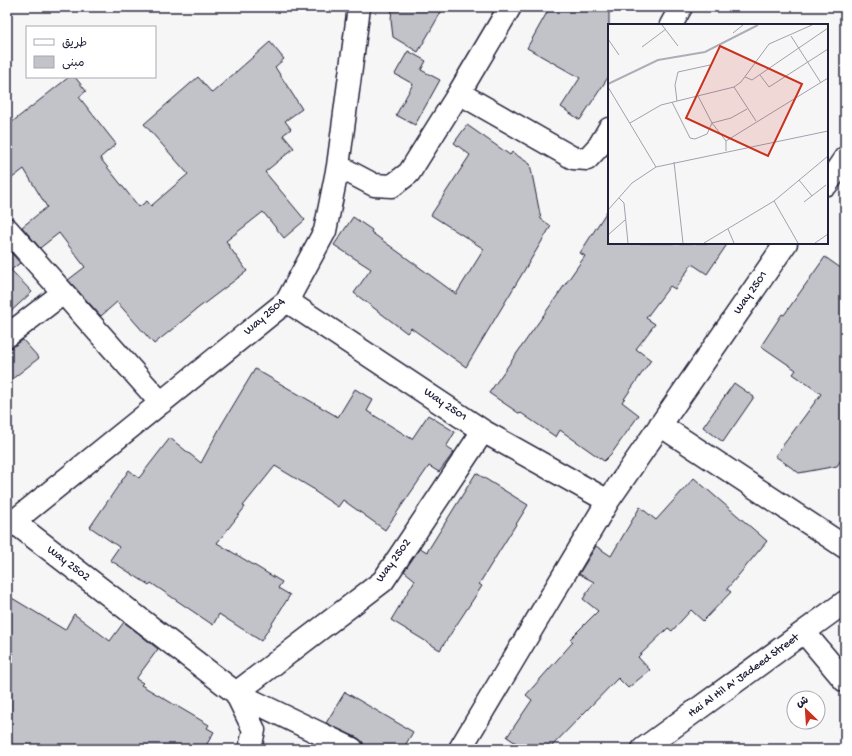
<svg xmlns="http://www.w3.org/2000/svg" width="852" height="756" viewBox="0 0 852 756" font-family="'Gochi Hand','Playpen Sans Arabic',sans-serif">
<rect width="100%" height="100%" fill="#f6f6f7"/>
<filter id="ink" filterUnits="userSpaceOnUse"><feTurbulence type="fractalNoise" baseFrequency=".025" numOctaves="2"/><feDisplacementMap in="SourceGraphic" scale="8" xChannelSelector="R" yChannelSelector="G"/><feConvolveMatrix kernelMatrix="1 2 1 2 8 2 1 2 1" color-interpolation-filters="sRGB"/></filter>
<g filter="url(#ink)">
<!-- building -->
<path fill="#c2c2c9" stroke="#22223b" d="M392,7H444L418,52L393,37L391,20Z
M550,7H609V76L580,120L561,107L580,78L527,48Z
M270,42L284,59L275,67L302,109L285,121L291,129L283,135L294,148L265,172L305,220L284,238L263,212L226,241L229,245H228L247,271L197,309L154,344L117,302L101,316L68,280L85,267L59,233L40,248L22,227L47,207L24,169L7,182V126L69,77H75L86,91L79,97L116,144L100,158L139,207L147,201L151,206L188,174L144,124L198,77L212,93Z
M408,51L426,61L421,70L440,80L415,125L396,115L413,84L395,74Z
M467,125L510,155L512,152L530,164L541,219L551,226L466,367L411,328L407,333L354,293L371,269L334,245L353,217L372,230L371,232L456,294L484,249L431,215L470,155L454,143Z
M609,208V243H728L707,274L692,264L675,289L670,286L646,318L655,324L636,349L651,360L622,402L639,415L612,453L604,461L560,430L556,437L521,413L520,414L489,393L585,256L580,253Z
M7,248L20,263L11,270L32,292L7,315Z
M825,257L845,271V454L837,466L799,473L775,456L821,394L793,374L796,370L761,346L782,314L784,315Z
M23,340L39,358L7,383V348L14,346Z
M255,369L338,417L355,389L373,400L367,411L412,439L428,415L455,432L446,447L454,452L439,472L429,466L385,530L343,500L338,507L314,491L315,490L275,466L243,506L245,507L217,543L282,582L278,588L290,595L261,641L219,614L213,625L151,583L149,585L110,560L119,547L90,527L129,470L139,478L170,438L201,463L222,424Z
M734,383L754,397L723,442L703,427Z
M476,473L528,505L479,584L482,586L440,650L391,620L415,580L404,571L420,548L427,552Z
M694,478L767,541L727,589L731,592L703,621L691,610L672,631L668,628L638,657L650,670L628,688L618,678L549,749H525L507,737L532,700L526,695L573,642L570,639L598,611L583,599L594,582L579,574L596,546L611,556L640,507L656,520Z
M7,595L65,630L74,614L110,641L124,622L158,649L136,679L143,683L141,685L209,725L207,728L214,732L204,749H7Z
M345,692L413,732L403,749H364L363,742L358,738L326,723Z"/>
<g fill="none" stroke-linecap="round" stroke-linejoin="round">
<defs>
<path id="minor" d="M671,25L681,7
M459,93L573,158L587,159L599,146L609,129
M338,166L374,185L392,186L409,173L459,93L510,7
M827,184L845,158
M7,229L161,403
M287,301L483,431L608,501
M7,336L63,293
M660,425L845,547
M14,522L236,693L352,749
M7,527L287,301L325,231L338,166L359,7
M804,632L845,681
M236,693L383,581L483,431
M236,693L254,730L250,749
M460,749L608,501L786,243
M643,749L845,602"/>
</defs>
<!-- minor casing -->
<use href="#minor" stroke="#22223b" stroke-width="25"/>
<!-- minor -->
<use href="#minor" stroke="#fff" stroke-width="22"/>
</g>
</g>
<g text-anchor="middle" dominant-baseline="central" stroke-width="3" stroke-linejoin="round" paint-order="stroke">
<!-- street labels -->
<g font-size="12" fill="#22223b" stroke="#fff">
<text transform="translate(751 293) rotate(-55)">Way 2501</text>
<text transform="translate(265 317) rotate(-41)">Way 2504</text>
<text transform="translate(445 405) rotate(34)">Way 2501</text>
<text transform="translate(394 561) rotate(-54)">Way 2502</text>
<text transform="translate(68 564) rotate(37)">Way 2502</text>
<text transform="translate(744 676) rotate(-36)">Hai Al Hil A' Jadeed Street</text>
</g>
</g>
<!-- overview -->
<g transform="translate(608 24)">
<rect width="220" height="220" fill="#f6f6f7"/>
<path fill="none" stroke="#aeaeb7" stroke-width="2" d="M0,60L50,36L97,28L150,1"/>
<path fill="none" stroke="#a1a1ac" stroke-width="1" d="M54,1L70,22M125,9L135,1M183,12L213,59M0,15L11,31M34,23L58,5M152,51L161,63L220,25M137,53L144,56L220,4M0,63L48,143M126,63L148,97M90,72L104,99L118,117M69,77L67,61L70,48L102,41M64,78L82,114L87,115L99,110L104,99M22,99L53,81L126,63L133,58L161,20L204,1M104,99L123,94L139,85M118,127V117L220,54M66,138L75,219M191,156L204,172M11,174L16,179L20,219M166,177L190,219M196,178L218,161M0,186L24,159L48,143L220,107M120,205L126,219M0,211L17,196M96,219L166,177L220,132M207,219L220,210"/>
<path fill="#c8321e" fill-opacity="0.15" stroke="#c8321e" stroke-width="2" d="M112,22L194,60L160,132L78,94Z"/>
<rect width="220" height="220" fill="none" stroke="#22223b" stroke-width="2"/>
</g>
<!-- margin -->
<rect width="852" height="756" fill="none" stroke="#fff" stroke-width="24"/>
<rect x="12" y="12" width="828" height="732" fill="none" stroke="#22223b" stroke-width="1.5" filter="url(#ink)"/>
<!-- legend -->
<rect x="26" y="26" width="130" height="52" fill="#ffffff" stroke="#a7a7b1"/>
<rect x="34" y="39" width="20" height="6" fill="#ffffff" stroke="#a7a7b1"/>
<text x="62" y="46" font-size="12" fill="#22223b">طريق</text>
<rect x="34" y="56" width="20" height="12" fill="#c2c2c9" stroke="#a7a7b1"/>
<text x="62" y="66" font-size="12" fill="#22223b">مبنى</text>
<!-- north arrow -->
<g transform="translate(806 710) rotate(335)"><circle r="19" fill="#ffffff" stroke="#a7a7b1"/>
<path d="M0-3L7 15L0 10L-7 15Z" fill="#c8321e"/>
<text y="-6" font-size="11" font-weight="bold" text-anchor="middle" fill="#22223b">ش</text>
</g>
</svg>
